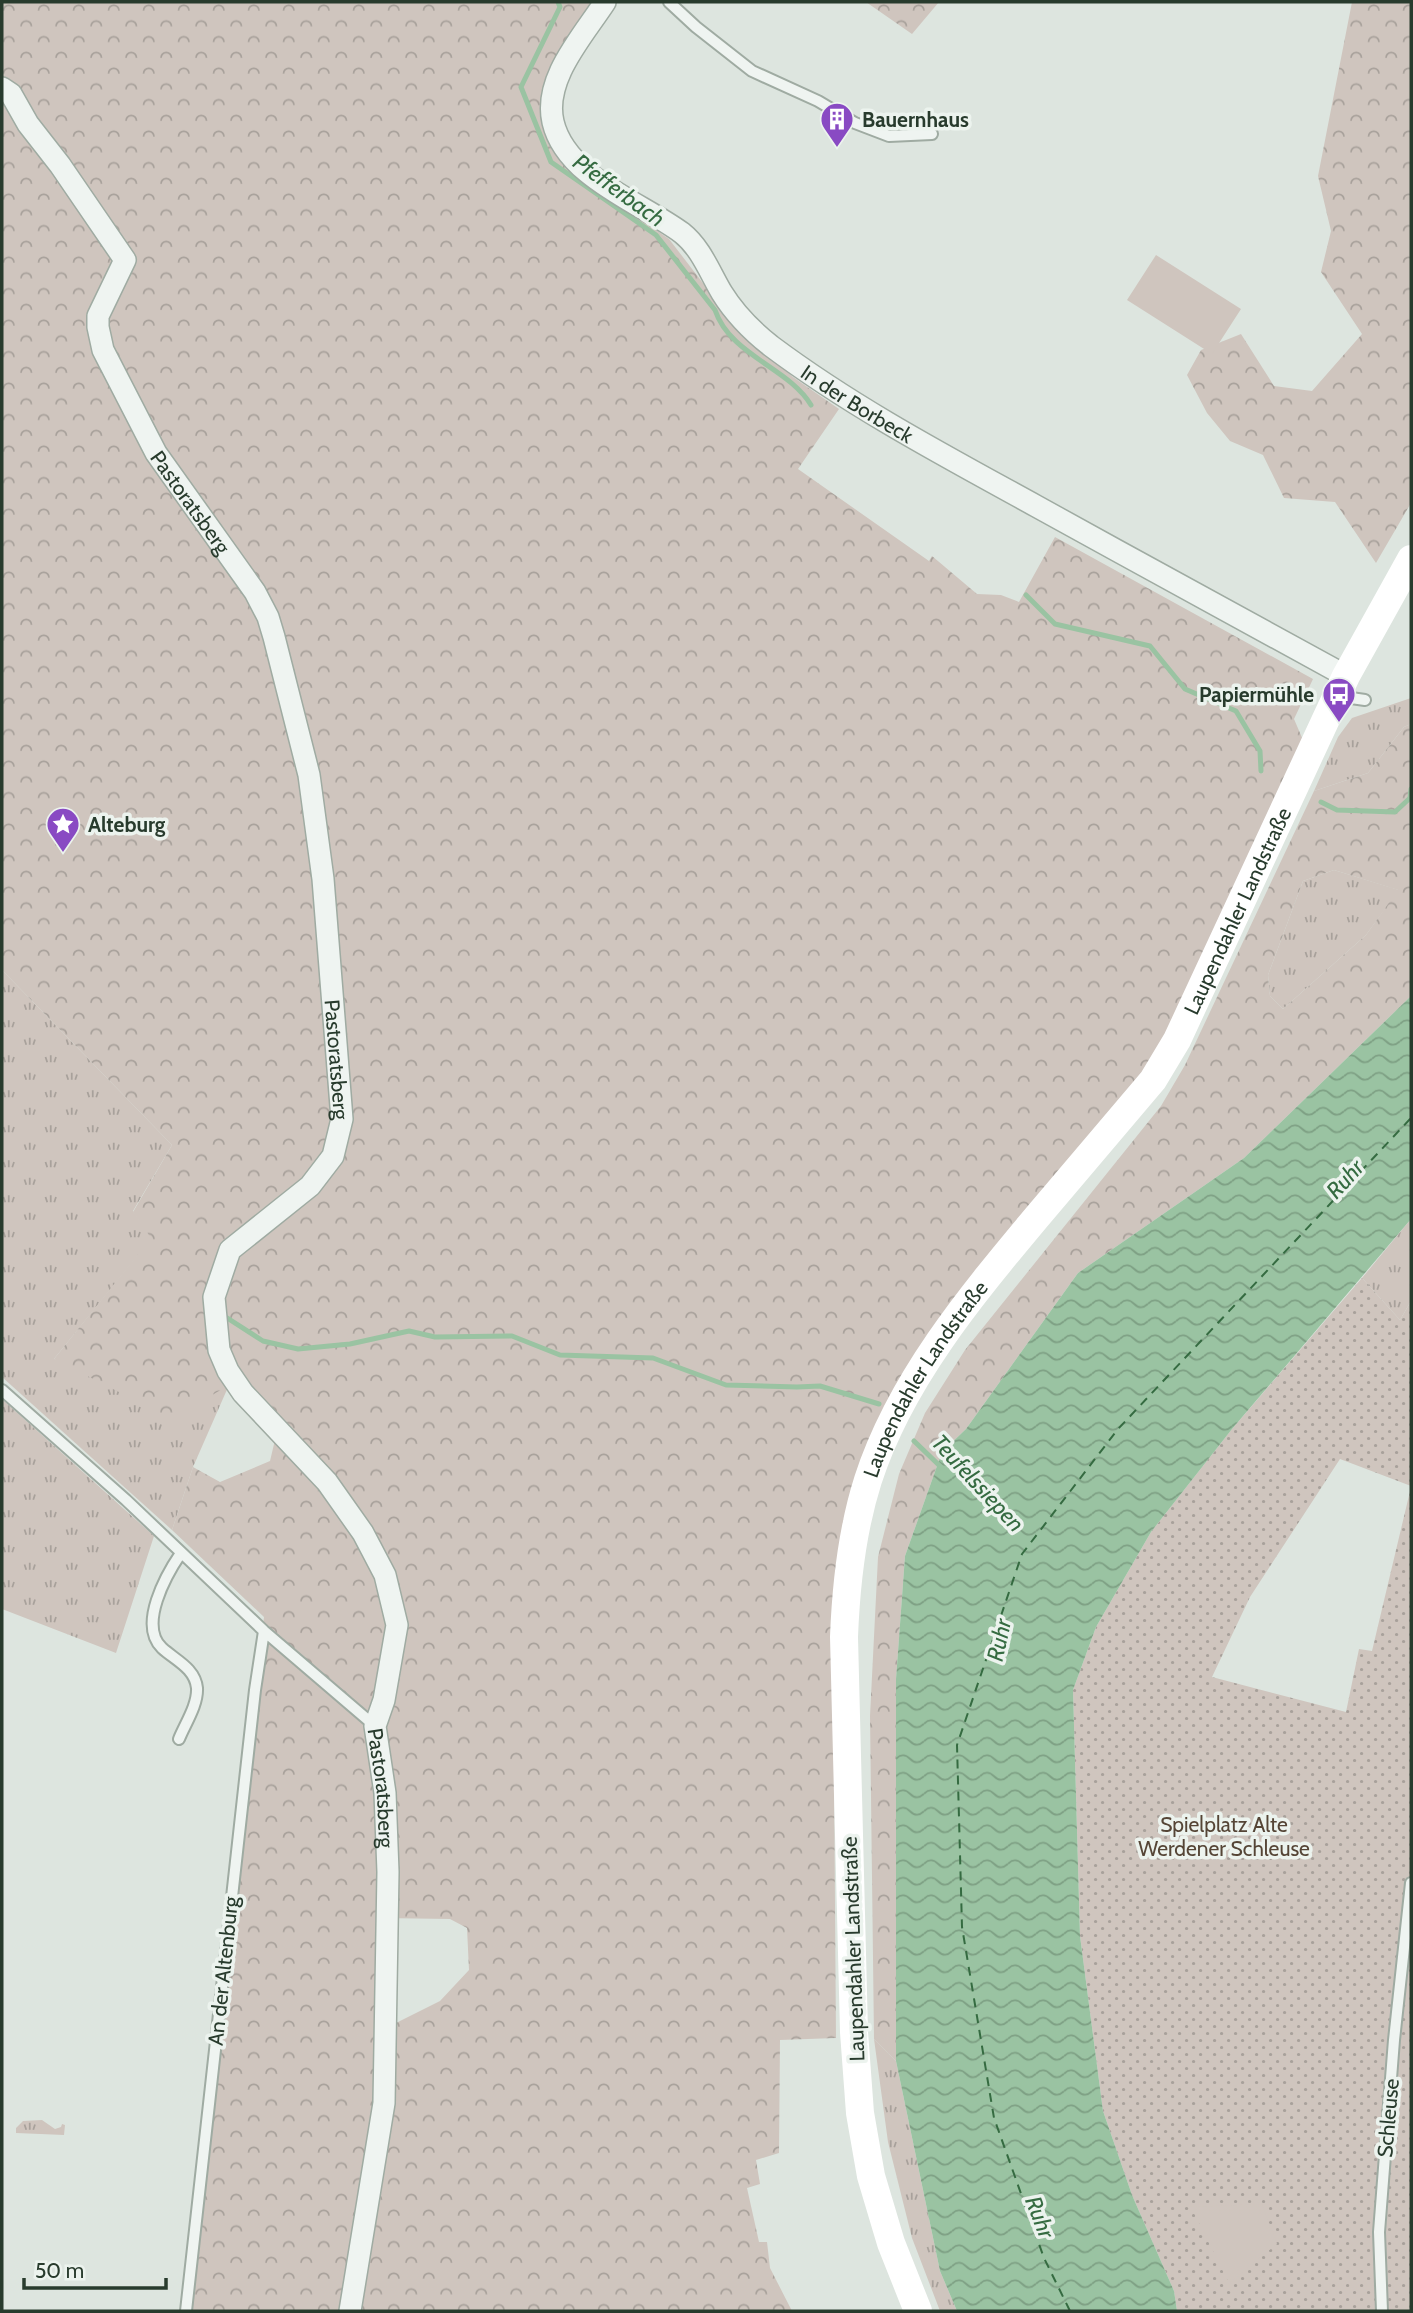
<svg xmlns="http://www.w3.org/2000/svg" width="1413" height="2313" viewBox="0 0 1413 2313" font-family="Cabin,sans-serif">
<defs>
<pattern id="grass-tufts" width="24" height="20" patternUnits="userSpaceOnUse" patternTransform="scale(1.75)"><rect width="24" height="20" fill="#cfc5be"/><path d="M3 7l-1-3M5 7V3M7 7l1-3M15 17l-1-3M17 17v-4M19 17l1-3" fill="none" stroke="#a8a19b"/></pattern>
<pattern id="forest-crowns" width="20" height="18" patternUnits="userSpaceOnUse" patternTransform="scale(1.75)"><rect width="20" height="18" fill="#cfc5be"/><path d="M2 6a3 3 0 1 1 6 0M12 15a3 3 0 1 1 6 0" fill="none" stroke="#a8a19b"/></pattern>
<pattern id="park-dots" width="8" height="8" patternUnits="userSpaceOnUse" patternTransform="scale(1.75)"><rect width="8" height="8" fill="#cfc5be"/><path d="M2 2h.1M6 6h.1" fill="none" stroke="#a8a19b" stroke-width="1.8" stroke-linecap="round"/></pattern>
<pattern id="water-waves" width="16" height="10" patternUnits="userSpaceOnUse" patternTransform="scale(1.75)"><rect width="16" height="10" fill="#9ac3a2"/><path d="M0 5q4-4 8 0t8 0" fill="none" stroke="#7ea084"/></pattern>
</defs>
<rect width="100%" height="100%" fill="#dde5df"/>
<!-- grass -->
<path fill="url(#grass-tufts)" d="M1411,698V724L1404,727L1368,773L1314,791L1338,737L1352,718Z
M1334,870L1399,890L1366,935L1283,1009L1270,996L1268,975L1303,881Z
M2,970L172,1145L133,1211L152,1238L54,1359L229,1385L193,1467L172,1530L2,1377Z
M1411,1219V1301L1400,1320L1362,1278Z
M2,1399L154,1536L116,1653L2,1609Z
M874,2039L896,2061L940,2271L957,2311H940L912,2238L888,2142Z
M42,2120L55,2129L61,2127L62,2124L65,2125L64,2135L16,2133V2128L23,2121Z"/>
<!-- forest -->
<path fill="url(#forest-crowns)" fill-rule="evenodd" d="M2,2H597L543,88V119L597,190L669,239L736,326L793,377L839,409L798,469L929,561L932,556L977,594L1001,595L1019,602L1055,537L1313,679L1294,719L1303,740L1170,1032L1141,1078L869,1447L833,1640L836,2038L780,2040L779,2153L756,2160L760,2184L747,2188L759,2242H767L770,2268L792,2311H192L264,1617L172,1530L193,1467L220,1482L270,1461L279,1423L229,1385L172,1419L54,1359L151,1238L133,1212L172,1145L2,970ZM381,1918L450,1919L467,1928L469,1970L440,2001L380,2031Z
M866,2H939L912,34Z
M1352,2H1411V503L1376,563L1335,502L1284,498L1263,455L1230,441L1207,413L1187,375L1201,350L1241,334L1274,386L1312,391L1362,334L1321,272L1331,231L1318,176Z
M1411,724V996L1244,1158L1078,1273L966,1429L942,1452L905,1556L896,1679V2061L874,2039L870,1716L878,1557L899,1474L925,1413L965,1350L1161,1106L1185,1065L1314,791L1368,773L1404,727ZM1334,870L1398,890L1366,935L1283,1009L1270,996L1268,975L1303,881Z"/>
<!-- park -->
<path fill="url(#park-dots)" d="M1362,1278L1400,1320L1411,1301V1486L1340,1459L1250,1597L1212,1677L1346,1712L1359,1649L1372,1651L1411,1487V2311H1387L1386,2293L1377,2311H1177L1174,2291L1132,2195L1103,2111L1080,1936L1073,1690L1096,1627L1151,1532L1232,1429Z"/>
<!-- pitch -->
<path fill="#cfc5be" d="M1156,255L1241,309L1212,354L1127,300Z
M1262,2204L1277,2244L1229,2283L1191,2207Z"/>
<!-- water -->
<path fill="url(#water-waves)" d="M1411,996V1219L1232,1429L1151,1532L1096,1627L1073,1690L1080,1936L1103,2111L1132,2195L1174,2291L1177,2311H957L940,2271L896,2061V1679L905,1556L942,1452L966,1429L1078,1273L1244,1158Z"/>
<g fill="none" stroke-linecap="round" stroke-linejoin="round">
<!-- stream -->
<path stroke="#9ac3a2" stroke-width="5" d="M558,2L560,7L521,87L551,162L656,235L715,310C730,355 789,368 811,405
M1026,595L1055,624L1150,646L1185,689L1236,711L1260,751L1261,771
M1321,802L1337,810L1395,812L1410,798L1411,789
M221,1314L263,1341L298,1349L350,1344L409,1331L435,1337L512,1336L560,1355L653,1358L726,1385L797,1387L820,1386L879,1404
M914,1441L942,1468"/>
<!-- ferry -->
<path stroke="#356b41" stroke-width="2" stroke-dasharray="9 7" stroke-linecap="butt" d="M1070,2311L1044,2258L994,2118L962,1927L957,1745L1022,1554L1118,1429L1411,1118"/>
<defs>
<path id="lane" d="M669,2L696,27L752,71L818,101L855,123L889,136L932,134
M1337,696L1365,700
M2,1390L126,1500L264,1631L375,1726
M179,1739C185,1724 198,1705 197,1688C195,1668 175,1660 162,1648C138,1625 166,1575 181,1553
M186,2311L255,1690L264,1631
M1382,2311L1379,2232L1394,2040L1411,1883"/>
<g id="street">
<path id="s1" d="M605,2C583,36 543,79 553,122C566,177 640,202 682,233C701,248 710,273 722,293C735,314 752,331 771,346C854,408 945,456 1036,506C1139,563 1242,619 1346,676"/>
<path id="s2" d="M2,88L11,94L28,124L60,165L125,260L98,316V327L103,350L156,453L255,592L268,617L274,637L309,775L323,879L342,1119L333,1156L310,1186L230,1250L214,1297L219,1350L228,1371L243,1393L327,1482L363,1533L385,1575L397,1625L384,1700L375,1726L385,1793L388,1872L384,2103L350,2311"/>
</g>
</defs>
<!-- lane casing -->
<use href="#lane" stroke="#9faba2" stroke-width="14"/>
<!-- street casing -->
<use href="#street" stroke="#9faba2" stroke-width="24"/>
<!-- lane -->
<use href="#lane" stroke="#eff4f1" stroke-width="10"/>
<!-- street -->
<use href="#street" stroke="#eff4f1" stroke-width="21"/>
<!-- secondary -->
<path stroke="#fff" stroke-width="28" id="s3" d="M918,2311L891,2243L871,2176L860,2113L854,2032L844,1637C846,1584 852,1530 868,1480C900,1381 970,1297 1036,1218C1075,1172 1114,1126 1153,1080L1177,1040L1346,676L1411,559"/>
</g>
<!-- icons -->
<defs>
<symbol id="building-pin" viewBox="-11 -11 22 30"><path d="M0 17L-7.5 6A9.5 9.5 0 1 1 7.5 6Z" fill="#894ac3" stroke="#ecf3ee"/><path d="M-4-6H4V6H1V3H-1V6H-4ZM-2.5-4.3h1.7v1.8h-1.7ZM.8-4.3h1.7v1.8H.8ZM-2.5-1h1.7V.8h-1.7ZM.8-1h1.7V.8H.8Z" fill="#fff"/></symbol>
<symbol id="bus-pin" viewBox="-11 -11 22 30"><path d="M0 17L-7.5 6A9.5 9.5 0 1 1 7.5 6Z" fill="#894ac3" stroke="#ecf3ee"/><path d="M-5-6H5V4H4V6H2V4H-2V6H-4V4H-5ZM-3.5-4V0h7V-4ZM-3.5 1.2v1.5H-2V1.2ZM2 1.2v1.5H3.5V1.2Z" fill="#fff"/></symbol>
<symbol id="sight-pin" viewBox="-11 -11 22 30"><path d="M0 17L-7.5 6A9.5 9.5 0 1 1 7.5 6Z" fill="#894ac3" stroke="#ecf3ee"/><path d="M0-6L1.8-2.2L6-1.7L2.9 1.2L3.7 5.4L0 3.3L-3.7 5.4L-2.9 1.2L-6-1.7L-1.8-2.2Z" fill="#fff"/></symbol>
</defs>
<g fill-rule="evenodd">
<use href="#building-pin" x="818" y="100" width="38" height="52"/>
<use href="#bus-pin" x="1320" y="675" width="38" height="52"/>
<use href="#sight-pin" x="44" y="805" width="38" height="52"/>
</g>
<g text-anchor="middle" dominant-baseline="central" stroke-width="7" stroke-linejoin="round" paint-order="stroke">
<!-- poi labels -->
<g font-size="21" font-weight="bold" fill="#283b2d" stroke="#ecf3ee" text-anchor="start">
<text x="862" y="119">Bauernhaus</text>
<text x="1314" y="694" text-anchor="end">Papiermühle</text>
<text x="88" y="824">Alteburg</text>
</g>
<!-- street labels -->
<g font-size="21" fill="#283b2d" stroke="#ecf3ee">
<text stroke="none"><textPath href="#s1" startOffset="558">In der Borbeck</textPath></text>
<text stroke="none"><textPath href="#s2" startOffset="485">Pastoratsberg</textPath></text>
<text stroke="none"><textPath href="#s3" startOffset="1526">Laupendahler Landstraße</textPath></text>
<text stroke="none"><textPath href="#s2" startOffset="1073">Pastoratsberg</textPath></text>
<text stroke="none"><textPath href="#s3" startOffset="959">Laupendahler Landstraße</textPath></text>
<text stroke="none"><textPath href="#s2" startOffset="1913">Pastoratsberg</textPath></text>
<text transform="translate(853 1949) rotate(-92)">Laupendahler Landstraße</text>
<text transform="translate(223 1971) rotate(-84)">An der Altenburg</text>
<text transform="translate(1388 2118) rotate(-85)">Schleuse</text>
</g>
<!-- park labels -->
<g font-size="21" fill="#554536" stroke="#ecf3ee">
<text x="1224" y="1824">Spielplatz Alte<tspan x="1224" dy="24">Werdener Schleuse</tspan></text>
</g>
<!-- water labels -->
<g font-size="23" font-style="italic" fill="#356b41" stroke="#ecf3ee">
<text transform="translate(619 190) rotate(36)">Pfefferbach</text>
<text transform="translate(1345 1179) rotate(-48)">Ruhr</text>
<text transform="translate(978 1483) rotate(47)">Teufelssiepen</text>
<text transform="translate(999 1640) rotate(-78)">Ruhr</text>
<text transform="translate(1040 2217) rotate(69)">Ruhr</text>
</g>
</g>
<!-- border -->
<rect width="1413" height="2313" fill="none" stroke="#283b2d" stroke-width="7"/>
<!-- scale -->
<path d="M24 2278v10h142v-10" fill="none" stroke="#283b2d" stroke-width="3.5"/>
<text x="35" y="2278" font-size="21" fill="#283b2d" stroke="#ecf3ee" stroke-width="5" paint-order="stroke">50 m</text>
</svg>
